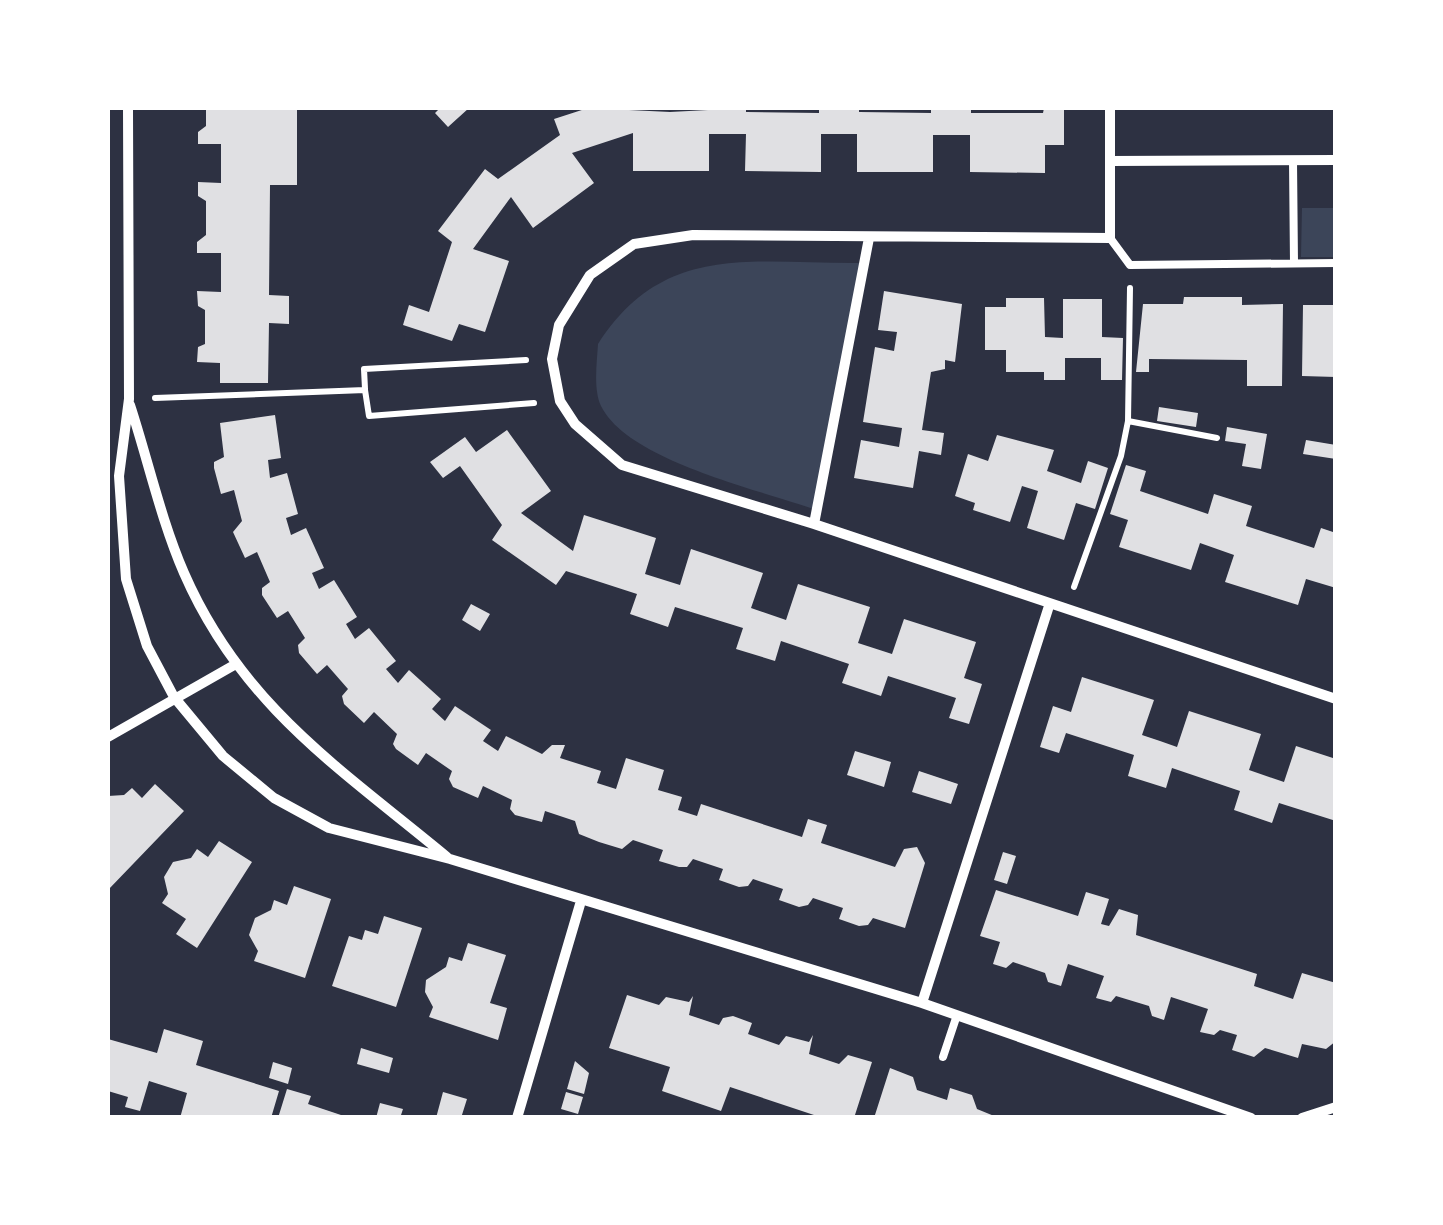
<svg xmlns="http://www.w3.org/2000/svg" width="1443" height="1225" viewBox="0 0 1443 1225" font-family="Ubuntu,sans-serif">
<rect width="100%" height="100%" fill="#2d3142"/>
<!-- green -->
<path fill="#3c4559" d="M1302,208H1335V257H1301Z
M860,263L816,510C761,490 628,461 601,406C593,389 597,362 598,344C664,241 753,264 860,263Z"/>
<!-- building -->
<path fill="#e0e0e3" d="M206,108L297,110V185H270L269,295L289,296V324L269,323L268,383H220V363L197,362L198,347L205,344V310L198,306L197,291L221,292V253H197V242L206,235V201L198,196V182L221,183V144H198V132L206,126Z
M440,108H469L448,127L435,113Z
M588,108L670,112L746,108V112L819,113V108H859V112L931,113V108H971V113H1043L1044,108H1064V145H1045V173L970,172V135H933V172H857V134H821V172L745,171L746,134H709V171H633V133L572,153L594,183L533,228L511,197L473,249L509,261L485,332L459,324L452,341L403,325L409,305L429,312L452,242L438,231L485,169L498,179L560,135L554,119Z
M884,291L962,304L955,362L945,360V369L931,372L922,430L944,433L941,455L919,451L913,488L854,478L861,440L899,447L902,428L863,422L875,347L894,351L897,332L878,330Z
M1184,297H1242V305L1283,304L1282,386H1247V360L1149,359V372H1136L1143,304H1183Z
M1006,298H1044L1045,337L1063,338V299H1102V337L1123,338L1122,380H1101V358H1065V380H1044V372H1006V350H985V307H1006Z
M1303,305H1336V377L1302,376Z
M1159,407L1198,413L1196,427L1157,421Z
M275,415L281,458L268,460L270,478L287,473L298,514L286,518L291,535L306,528L324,568L312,573L319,589L334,580L357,617L346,624L355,639L369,628L396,661L386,669L398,683L409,670L441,699L432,709L445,721L455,706L491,730L483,741L498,751L506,736L542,754L552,745H565L560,758L601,771L597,783L616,789L626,758L664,770L658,790L682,797L678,810L697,816L701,804L802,837L808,819L827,825L821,843L895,867L904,849L917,847L925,863L905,928L873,918L868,925L859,926L839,919L843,908L813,898L808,905L799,907L779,900L783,889L753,879L748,886L739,887L719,880L723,869L693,859L687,867H679L659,861L663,850L633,840L622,849L599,842L579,834L575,821L545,811L542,822L515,815L510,809L512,800L483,786L478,798L453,787L449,779L452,771L426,753L418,765L396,749L393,744L397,734L374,712L364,723L344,704L342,696L348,689L327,665L317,674L299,653L298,645L305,638L288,611L277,618L262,595V588L270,582L257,552L245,558L233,532L242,521L234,490L221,494L214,468V462L224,457L220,423Z
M1227,427L1267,434L1261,469L1242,466L1246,444L1225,441Z
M507,430L551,491L521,513L573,551L584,515L656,538L645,574L680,585L691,549L763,573L751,608L786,620L798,584L870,607L858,643L892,654L904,619L976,642L964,678L982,684L969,724L949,718L956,698L888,676L881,696L842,683L849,664L781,641L775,661L736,649L743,628L675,607L668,627L630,614L637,594L566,571L556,585L492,540L502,525L460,466L443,478L430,462L465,437L476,452Z
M997,435L1054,450L1047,471L1081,483L1088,461L1108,468L1095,509L1076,503L1064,540L1027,528L1038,491L1022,486L1010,522L973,510L975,503L955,496L968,454L988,461Z
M1306,440L1336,445V459L1303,454Z
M1126,465L1146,471L1140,491L1208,514L1214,494L1252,506L1246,526L1314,548L1321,528L1336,533V588L1306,579L1298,605L1225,582L1234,555L1200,543L1191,570L1119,547L1128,520L1110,514Z
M471,604L490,614L480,631L462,620Z
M1082,677L1154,700L1142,735L1160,741L1177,747L1189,711L1261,734L1249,770L1284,782L1296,746L1336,759V821L1279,803L1272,823L1234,810L1240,791L1172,768L1166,788L1128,776L1134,755L1066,733L1059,753L1040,747L1053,706L1071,712Z
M855,751L891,762L884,787L847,775Z
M919,771L958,784L951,804L912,792Z
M155,784L184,811L108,890V796L124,795L132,788L142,798Z
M219,841L252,862L197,948L176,934L186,919L162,903L168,894L164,877L173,862L191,858L197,849L208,857Z
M1003,852L1016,856L1007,884L994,880Z
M294,886L331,899L305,978L254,961L258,951L249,935L255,918L271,910L274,900L287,905Z
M996,890L1078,916L1086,892L1109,899L1101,924L1109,926L1119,909L1138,915L1136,935L1257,974L1254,986L1293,999L1302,973L1336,983V1041L1326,1049L1302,1044L1298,1058L1265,1048L1254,1057L1232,1050L1237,1035L1220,1030L1214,1035L1200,1032L1208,1009L1171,997L1164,1020L1152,1016L1149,1006L1116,996L1111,1002L1096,998L1104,976L1068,964L1061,986L1048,982L1045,973L1013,962L1006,968L993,964L1000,942L980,936Z
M384,916L422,928L396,1007L332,986L349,936L362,940L365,930L378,934Z
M468,943L506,955L490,1003L507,1008L498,1040L429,1017L433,1007L425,992L426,980L446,967L449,957L462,961Z
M627,995L659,1005L666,997L689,1002L693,996L689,1015L719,1025L723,1018L733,1016L752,1023L748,1034L779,1045L786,1036L809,1042L813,1035L809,1054L839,1064L848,1055L872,1062L854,1118H823L730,1087L721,1111L662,1091L670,1067L609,1048Z
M164,1029L203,1041L196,1065L279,1091L271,1118H180L187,1093L149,1081L140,1111L125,1107L128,1097L108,1091V1039L157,1053Z
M361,1048L393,1058L389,1073L357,1064Z
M575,1061L589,1073L584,1094L567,1089Z
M273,1062L292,1068L288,1084L269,1078Z
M890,1068L913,1077L917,1090L947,1100L950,1088L972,1095L977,1109L999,1118H874Z
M287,1089L311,1096L308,1104L350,1118H278Z
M443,1092L467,1099L461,1118H436Z
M566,1092L583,1097L578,1114L561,1109Z
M380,1103L403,1109L400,1118H376Z"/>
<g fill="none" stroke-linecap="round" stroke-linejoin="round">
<!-- path -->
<path stroke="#fff" stroke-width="6" d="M365,389L364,369L526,360
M155,398L365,390L369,416L534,403
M1128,421L1217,438
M1074,587L1121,456L1128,421L1130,288"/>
<!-- service -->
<path stroke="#fff" stroke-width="8" d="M1293,161L1294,263
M1110,238L1130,265L1336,263
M943,1057L957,1015"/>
<!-- minor -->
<path stroke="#fff" stroke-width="10" d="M128,108L129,399L119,476L126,579L147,646L174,697L223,756L274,798L329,828L450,859L922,1003L1251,1118
M1110,108V238L693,235L634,244L590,275L559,325L552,359L560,401L575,424L622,465L814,524L1336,699
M1110,161L1336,160
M130,405C148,460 161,520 184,573C242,706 341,769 447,857
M814,524L869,238
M108,737L236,664
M922,1003L1049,606
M517,1118L581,901
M1302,1118L1336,1107"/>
</g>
<!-- border -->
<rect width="1443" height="1225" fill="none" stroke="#ffffff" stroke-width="220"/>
</svg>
